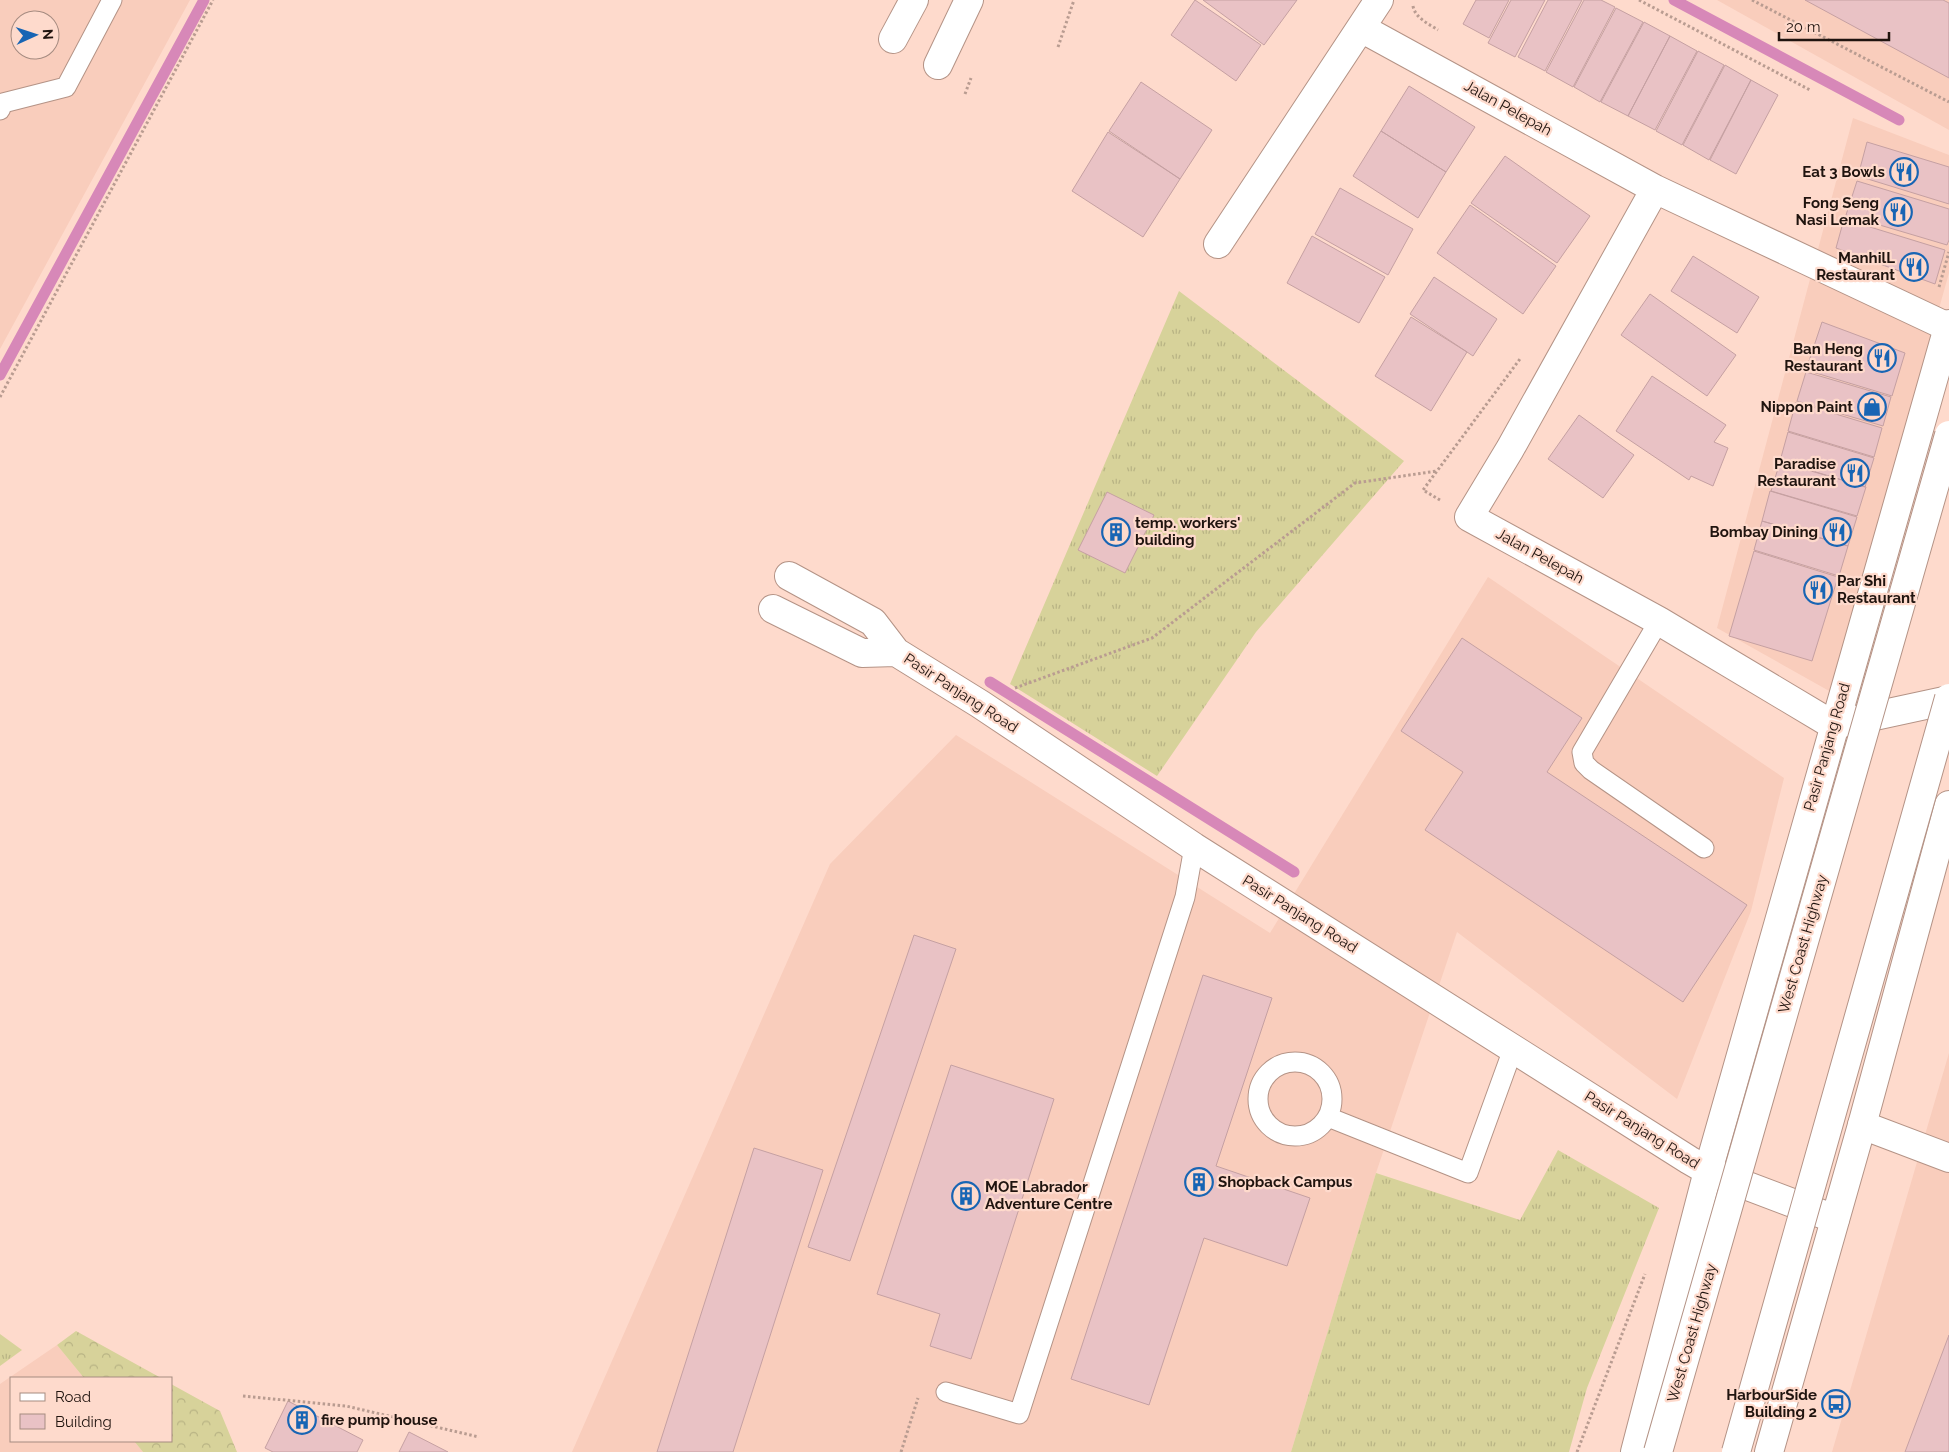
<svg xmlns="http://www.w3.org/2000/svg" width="1949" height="1452" viewBox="0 0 1949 1452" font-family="Raleway,sans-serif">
<defs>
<pattern id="grass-tufts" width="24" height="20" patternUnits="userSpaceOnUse" patternTransform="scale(1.25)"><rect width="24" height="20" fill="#d7d29a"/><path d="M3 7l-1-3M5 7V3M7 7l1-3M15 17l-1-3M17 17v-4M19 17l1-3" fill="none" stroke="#b8b384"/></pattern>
<pattern id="forest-crowns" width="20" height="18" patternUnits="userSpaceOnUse" patternTransform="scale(1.25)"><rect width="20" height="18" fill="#d7d29a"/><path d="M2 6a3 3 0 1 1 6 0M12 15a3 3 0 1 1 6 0" fill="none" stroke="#b8b384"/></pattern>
</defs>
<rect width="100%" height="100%" fill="#fedacc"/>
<!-- built -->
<path fill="#f9cdbc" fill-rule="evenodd" d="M0,0H190L0,349ZM20,20H50V50H20Z
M1717,0H1949V130Z
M1853,118L1949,155V273L1831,692L1717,628Z
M1488,577L1784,778L1751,911L1677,1099L1457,932L1376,1173L1291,1452H572L830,864L956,735L1270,933Z
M1949,1053V1452H1832Z
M57,1345L84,1378H11V1441H134L143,1452H0V1384Z"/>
<!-- grass -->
<path fill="url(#grass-tufts)" d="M1179,291L1404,461L1256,632L1157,776L1010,684Z
M1558,1150L1659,1208L1587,1388L1569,1452H1291L1376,1173L1520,1220Z
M0,1334L22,1350L0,1366Z"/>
<!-- forest -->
<path fill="url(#forest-crowns)" d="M76,1331L161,1378H84L57,1345Z
M171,1384L220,1411L237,1452H143L134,1441H171Z"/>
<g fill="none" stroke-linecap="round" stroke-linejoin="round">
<!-- stream -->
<path stroke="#d788b8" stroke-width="11" d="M1674,0L1899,120
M0,375L204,0
M990,682L1294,872"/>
</g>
<!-- building -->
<path fill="#e9c2c5" stroke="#c5a0a2" d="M1195,0L1261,45L1236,81L1171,35Z
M1203,0H1297L1264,45Z
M1476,0H1509L1489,38L1463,24Z
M1511,0H1545L1515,57L1488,43Z
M1548,0H1582L1545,71L1518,57Z
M1584,0H1601L1615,7L1573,87L1546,72Z
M1805,0H1943L1949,3V78Z
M1616,8L1643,22L1600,102L1574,87Z
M1644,22L1670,36L1628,116L1601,102Z
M1670,36L1697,51L1655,130L1628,116Z
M1698,51L1724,65L1682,145L1656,131Z
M1725,65L1751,80L1709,160L1683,145Z
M1751,80L1778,95L1736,174L1710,160Z
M1141,82L1212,130L1180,179L1109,131Z
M1409,86L1475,127L1446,172L1381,131Z
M1381,131L1446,172L1418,218L1353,176Z
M1108,132L1180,179L1143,237L1072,191Z
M1867,142L1949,167V204L1858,176Z
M1505,156L1590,216L1557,263L1471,203Z
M1857,181L1949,209V240L1947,245L1846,215Z
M1340,188L1413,229L1388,275L1315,234Z
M1470,205L1556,266L1523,314L1437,253Z
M1844,219L1945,250L1935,284L1836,248Z
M1312,236L1385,277L1359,323L1287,283Z
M1693,256L1759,297L1737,333L1671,291Z
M1434,277L1497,319L1473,356L1410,314Z
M1650,294L1736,355L1707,396L1621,335Z
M1411,317L1467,352L1431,411L1375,376Z
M1822,322L1905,353L1892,396L1806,370Z
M1806,372L1891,397L1883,426L1797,401Z
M1652,376L1726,425L1714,442L1728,448L1713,486L1691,476L1689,480L1616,431Z
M1796,402L1882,428L1874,457L1788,431Z
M1579,415L1634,455L1603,498L1548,459Z
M1788,432L1874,458L1865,487L1780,461Z
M1780,462L1866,487L1857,516L1771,491Z
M1770,491L1857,517L1848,546L1762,521Z
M1107,492L1154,515L1125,573L1078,550Z
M1762,521L1848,546L1839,576L1754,550Z
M1754,551L1838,577L1812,661L1729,636Z
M1462,638L1582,718L1547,772L1747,905L1683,1002L1425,830L1463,772L1401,731Z
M914,935L956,949L850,1261L808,1247Z
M1203,975L1272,998L1216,1166L1310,1198L1287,1266L1204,1238L1149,1405L1071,1379Z
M951,1065L1054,1099L971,1359L930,1346L940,1314L877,1294Z
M754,1148L823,1170L733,1452H657Z
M1949,1335V1452H1905Z
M288,1401L363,1440L357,1452H273L265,1448Z
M409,1432L448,1452H399Z"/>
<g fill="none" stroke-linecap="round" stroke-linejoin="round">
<defs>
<path id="lane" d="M0,110L3,103L66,87L112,0
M1659,621L1582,752L1584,763L1591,770L1704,848
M1258 1099a37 37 0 1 1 74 0a37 37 0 1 1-74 0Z
M1328,1117L1468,1173L1513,1049
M946,1392L1019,1414L1185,897L1194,847"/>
<path id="street" d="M1361,28L1655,189L1948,327
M1655,189L1510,449L1469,517L1659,621L1833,725L1949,700
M1218,244L1379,0
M789,576L873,622L896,652L980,704L1194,847L1689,1160L1708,1171L1835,1219
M773,609L862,653L896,652
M1862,1125L1949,1158"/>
<path id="secondary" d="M893,39L914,0
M938,65L969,0"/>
<path id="primary" d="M1635,1452L1708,1171L1949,324
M1769,1452L1862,1125L1949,805"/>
</defs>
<!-- lane casing -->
<use href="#lane" stroke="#b49386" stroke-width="21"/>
<!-- street casing -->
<use href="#street" stroke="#b49386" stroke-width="30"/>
<!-- secondary casing -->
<use href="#secondary" stroke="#b49386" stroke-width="30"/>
<!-- primary casing -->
<use href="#primary" stroke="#b49386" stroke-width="30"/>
<!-- path -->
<path stroke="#b99c91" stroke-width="3" stroke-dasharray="2.5 2.5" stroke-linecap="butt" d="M1639,0L1810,90
M1752,0L1949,102
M1413,6C1415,18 1429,24 1438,30
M1058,47L1074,0
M965,94L971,78
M1939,287L1949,252
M0,397L213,0
M1440,500L1423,490L1520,359
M1015,688L1152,638L1355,483L1437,471
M243,1396L346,1406L479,1437
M901,1452L918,1398
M1577,1452L1645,1274"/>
<!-- lane -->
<use href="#lane" stroke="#fff" stroke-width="19"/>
<!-- street -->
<use href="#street" stroke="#fff" stroke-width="28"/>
<!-- secondary -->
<use href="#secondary" stroke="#fff" stroke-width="28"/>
<!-- primary -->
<use href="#primary" stroke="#fff" stroke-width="28"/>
<defs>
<path id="highway-bridge" d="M1658,1452L1949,435
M1736,1452L1949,698"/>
</defs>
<!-- highway-bridge casing -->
<use href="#highway-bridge" stroke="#b49386" stroke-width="30" stroke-linecap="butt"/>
<!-- highway-bridge -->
<use href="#highway-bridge" stroke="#fff" stroke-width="28"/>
</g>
<!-- icons -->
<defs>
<symbol id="restaurant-ring" viewBox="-11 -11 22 22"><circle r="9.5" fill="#fedacc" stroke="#1865b4" stroke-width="1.5"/><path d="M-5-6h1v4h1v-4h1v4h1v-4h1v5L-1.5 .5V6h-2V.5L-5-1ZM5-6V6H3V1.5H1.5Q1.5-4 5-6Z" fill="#1865b4"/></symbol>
<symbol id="shop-ring" viewBox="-11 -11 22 22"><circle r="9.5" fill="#fedacc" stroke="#1865b4" stroke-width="1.5"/><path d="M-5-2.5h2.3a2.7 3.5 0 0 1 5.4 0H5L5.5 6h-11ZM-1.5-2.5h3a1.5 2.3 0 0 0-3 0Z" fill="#1865b4"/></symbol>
<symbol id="building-ring" viewBox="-11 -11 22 22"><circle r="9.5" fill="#fedacc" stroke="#1865b4" stroke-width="1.5"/><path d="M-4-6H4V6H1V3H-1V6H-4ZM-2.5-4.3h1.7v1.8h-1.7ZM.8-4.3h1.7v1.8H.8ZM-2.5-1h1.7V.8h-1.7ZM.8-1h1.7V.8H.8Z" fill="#1865b4"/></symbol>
<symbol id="bus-ring" viewBox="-11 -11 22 22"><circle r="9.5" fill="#fedacc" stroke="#1865b4" stroke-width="1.5"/><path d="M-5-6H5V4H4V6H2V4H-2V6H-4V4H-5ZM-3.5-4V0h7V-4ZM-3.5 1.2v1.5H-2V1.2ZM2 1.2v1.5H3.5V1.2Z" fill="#1865b4"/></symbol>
</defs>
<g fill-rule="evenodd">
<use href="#restaurant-ring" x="1888" y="156" width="32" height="32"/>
<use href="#restaurant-ring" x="1882" y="196" width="32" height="32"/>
<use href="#restaurant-ring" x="1898" y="251" width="32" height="32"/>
<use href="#restaurant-ring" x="1866" y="342" width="32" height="32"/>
<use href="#shop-ring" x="1856" y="391" width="32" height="32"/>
<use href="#restaurant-ring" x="1839" y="457" width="32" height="32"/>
<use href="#building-ring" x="1100" y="516" width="32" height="32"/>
<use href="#restaurant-ring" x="1821" y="516" width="32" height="32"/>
<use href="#restaurant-ring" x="1802" y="574" width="32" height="32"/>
<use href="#building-ring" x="1183" y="1166" width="32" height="32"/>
<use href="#building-ring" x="950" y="1180" width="32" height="32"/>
<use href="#bus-ring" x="1820" y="1388" width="32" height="32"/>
<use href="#building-ring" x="286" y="1404" width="32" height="32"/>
</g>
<g text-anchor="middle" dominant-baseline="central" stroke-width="4.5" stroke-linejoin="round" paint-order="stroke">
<!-- street labels -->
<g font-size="15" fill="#20140f" stroke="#fedacc">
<text transform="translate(1508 108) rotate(29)">Jalan Pelepah</text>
<text transform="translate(1540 556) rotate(29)">Jalan Pelepah</text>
<text transform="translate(961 693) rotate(33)">Pasir Panjang Road</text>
<text transform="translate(1827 747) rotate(-74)">Pasir Panjang Road</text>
<text transform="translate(1300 914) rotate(32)">Pasir Panjang Road</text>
<text transform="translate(1803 944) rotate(-74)">West Coast Highway</text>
<text transform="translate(1642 1130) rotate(32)">Pasir Panjang Road</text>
<text transform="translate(1692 1333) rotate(-74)">West Coast Highway</text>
</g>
<!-- poi labels -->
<g font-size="15" font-weight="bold" fill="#20140f" stroke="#fedacc" text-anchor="end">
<text x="1885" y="172">Eat 3 Bowls</text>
<text x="1879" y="203">Fong Seng<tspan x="1879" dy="17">Nasi Lemak</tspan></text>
<text x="1895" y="258">ManhilL<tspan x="1895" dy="17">Restaurant</tspan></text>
<text x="1863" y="349">Ban Heng<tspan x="1863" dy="17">Restaurant</tspan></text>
<text x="1853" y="407">Nippon Paint</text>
<text x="1836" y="464">Paradise<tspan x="1836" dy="17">Restaurant</tspan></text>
<text x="1135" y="523" text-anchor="start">temp. workers'<tspan x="1135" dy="17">building</tspan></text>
<text x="1818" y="532">Bombay Dining</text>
<text x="1837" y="581" text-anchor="start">Par Shi<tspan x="1837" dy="17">Restaurant</tspan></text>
<text x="1218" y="1182" text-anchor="start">Shopback Campus</text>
<text x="985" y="1187" text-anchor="start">MOE Labrador<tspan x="985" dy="17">Adventure Centre</tspan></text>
<text x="1817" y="1395">HarbourSide<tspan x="1817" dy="17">Building 2</tspan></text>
<text x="321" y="1420" text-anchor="start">fire pump house</text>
</g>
</g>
<!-- legend -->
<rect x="10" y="1377" width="162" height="65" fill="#fedacc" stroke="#a58b80"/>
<rect x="20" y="1393" width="25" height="8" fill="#ffffff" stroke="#a58b80"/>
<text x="55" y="1402" font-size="15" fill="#20140f">Road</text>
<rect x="20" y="1414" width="25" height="15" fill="#e9c2c5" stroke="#a58b80"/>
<text x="55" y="1427" font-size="15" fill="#20140f">Building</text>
<!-- north arrow -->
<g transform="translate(35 35) rotate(87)"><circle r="24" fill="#fedacc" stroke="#a58b80"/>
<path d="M0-4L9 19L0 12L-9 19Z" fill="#1865b4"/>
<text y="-8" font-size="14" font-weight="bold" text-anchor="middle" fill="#20140f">N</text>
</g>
<!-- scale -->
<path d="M1779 32v8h110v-8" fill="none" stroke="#20140f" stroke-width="2.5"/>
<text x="1786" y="32" font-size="15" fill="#20140f" stroke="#fedacc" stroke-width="4" paint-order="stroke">20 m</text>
</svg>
